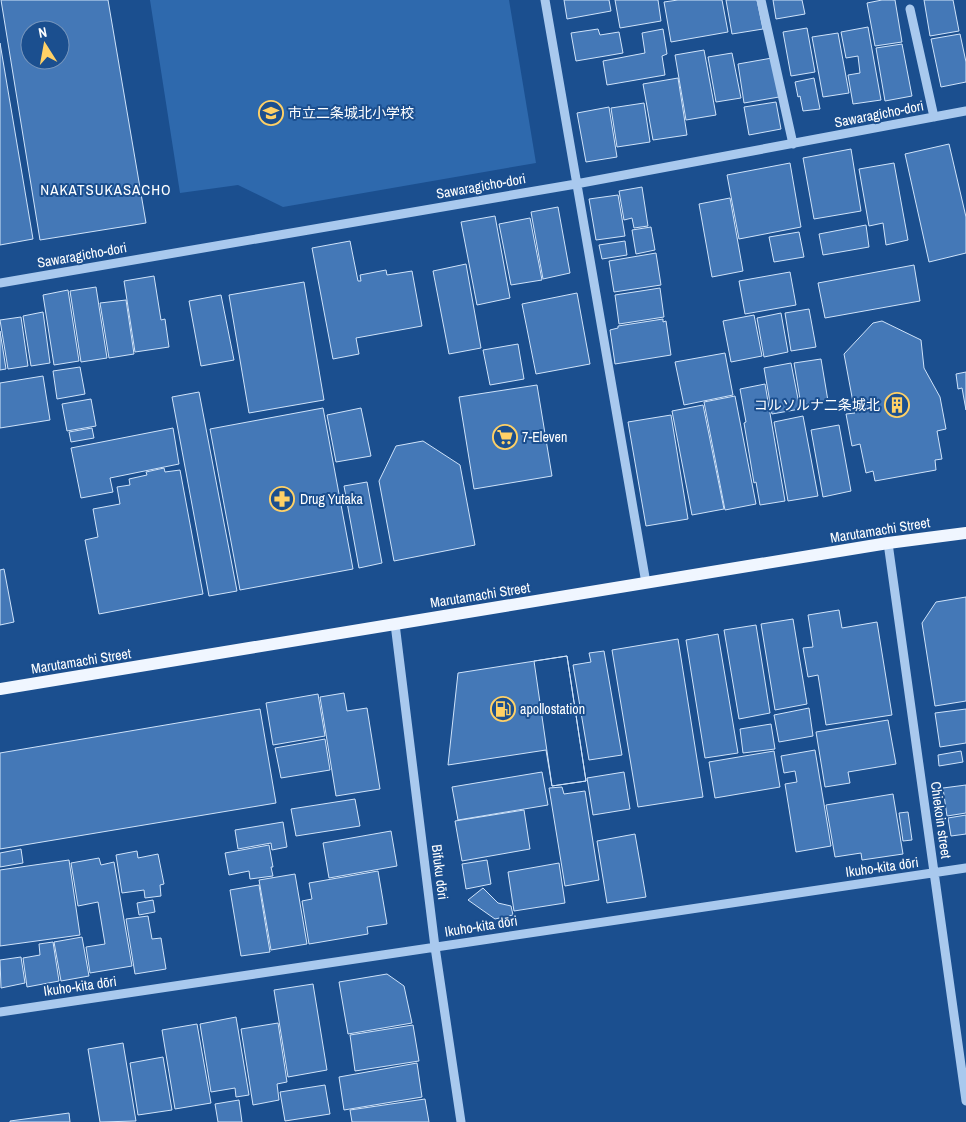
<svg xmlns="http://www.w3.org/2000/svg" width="966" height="1122" viewBox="0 0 966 1122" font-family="'Archivo Narrow','Noto Sans JP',sans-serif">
<rect width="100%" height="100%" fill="#1b4f8f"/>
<!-- green -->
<path fill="#2e69ad" d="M150,0H509L536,163L283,207L238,185L180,193Z"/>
<!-- building -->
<path fill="#4478b7" stroke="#cfe3fa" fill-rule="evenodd" d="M1,0H108L146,223L40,240ZM30,30H60V60H30Z
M564,0H609L611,11L567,19Z
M615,0H658L661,21L620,28Z
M678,0H722L728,32L671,42L664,2Z
M726,0H757L763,29L732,34Z
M773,0H802L805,14L776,19Z
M882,0H895L902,42L875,46L867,3Z
M924,0H953L959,31L930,36Z
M868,27L881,100L853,104L848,75L860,73L858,56L846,58L841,32Z
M807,28L815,72L791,76L783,32Z
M598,29L600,35L619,32L623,53L576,61L571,33Z
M663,29L667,54L662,56L665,75L607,85L603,61L645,53L642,33Z
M838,33L849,93L823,97L812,37Z
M960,34L966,62V82L941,87L931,39Z
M0,43L33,239L0,245Z
M902,44L912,96L885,101L876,48Z
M704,50L716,115L686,120L675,55Z
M732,53L741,98L716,102L708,57Z
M772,58L779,97L744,103L738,64Z
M678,78L687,135L653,140L643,84Z
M814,78L820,109L803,111L800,96L798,97L795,82Z
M776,102L781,129L749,135L744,107Z
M644,103L650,142L617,147L611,108Z
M609,107L617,157L586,162L577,113Z
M949,144L966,217V253L929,262L905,154Z
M851,149L861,211L814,219L803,158Z
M790,163L801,227L739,239L727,175Z
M894,163L908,240L886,245L883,223L869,226L859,169Z
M642,187L648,226L634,228L632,218L624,220L619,191Z
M618,195L625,236L596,240L589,199Z
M730,198L743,271L712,277L699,204Z
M558,207L570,273L543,279L531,212Z
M495,216L510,298L477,305L461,222Z
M530,218L542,280L511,285L499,224Z
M866,225L869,247L823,255L819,234Z
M651,227L655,250L636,254L632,230Z
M799,232L804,257L774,262L769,237Z
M350,241L358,281H361L360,275L386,270L387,275L412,271L422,326L356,338L359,354L333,359L312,248Z
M625,241L627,255L602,259L599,245Z
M656,253L661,285L614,292L609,261Z
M466,264L481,348L449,354L433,271Z
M914,265L920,301L825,318L818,283Z
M790,272L796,305L745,314L739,281Z
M154,276L161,320L165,319L169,347L135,352L124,281Z
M304,282L324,400L249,413L229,295Z
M96,287L107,358L81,362L70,291Z
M660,288L664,317L619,324L615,295Z
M68,290L79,361L54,365L43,295Z
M577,293L590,364L536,374L522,304Z
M221,295L234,360L201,366L189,301Z
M126,300L134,354L109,358L100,303Z
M809,309L816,347L791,351L785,313Z
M43,312L50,363L31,366L23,316Z
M781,313L788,352L764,357L757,318Z
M754,315L762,356L731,362L723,321Z
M21,317L28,366L8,369L0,320Z
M663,319V322L666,321L671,355L615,364L610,330L618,328V326Z
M882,321L921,340L924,368L940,397L946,429L937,431L942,459L935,460L936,470L875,481L873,471L866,473L860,444L852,446L846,414L855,413L844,354L873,323Z
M0,331L6,369L0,370Z
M518,344L524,379L490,385L483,350Z
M725,353L733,395L684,405L675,362Z
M821,359L828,401L801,405L794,363Z
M791,363L800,409L772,414L764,368Z
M80,367L85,394L57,399L53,371Z
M966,372V410L962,388L958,389L956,374Z
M43,376L50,420L0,428V383Z
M765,384L785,501L760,505L756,482L754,483L744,423L746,422L740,389Z
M537,385L552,476L474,489L459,397Z
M199,392L237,591L209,596L172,397Z
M735,396L756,504L725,510L704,402Z
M91,399L96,426L67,431L62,404Z
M703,405L724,509L692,515L672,411Z
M323,408L353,569L240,590L210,429Z
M361,408L371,456L336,462L327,415Z
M671,415L688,519L646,526L628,422Z
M803,416L818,496L788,501L774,422Z
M839,425L851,491L823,497L811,430Z
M92,428L94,438L71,442L69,432Z
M173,428L179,464L110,478L113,492L81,498L71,448Z
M423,441L460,465L475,545L394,561L379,481L396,446Z
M164,468L165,472L180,470L203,594L99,614L85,540L98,537L93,509L120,504L117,487L130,485L129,479L147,475L146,472Z
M367,482L382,563L359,568L344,486Z
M4,569L14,622L0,625V570Z
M966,597V701L935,706L922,623L936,602Z
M839,610L842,628L877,622L892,715L826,725L818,675L808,677L803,648L813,647L808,615Z
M793,619L807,704L775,710L761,624Z
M756,625L770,713L739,719L724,630Z
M718,634L738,753L705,758L686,640Z
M678,639L703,797L638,807L612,650Z
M604,651L622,755L589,760L573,665L591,662L589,653Z
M567,656L586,781L552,786L546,750L448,765L458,673Z
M567,656L586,781L552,786L534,661Z
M344,693L347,711L367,708L380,789L336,796L320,697Z
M318,694L325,736L273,745L266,703Z
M809,708L813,736L779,742L774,715Z
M260,709L276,803L0,849V753Z
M966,709V743L940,747L935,713Z
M888,720L896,764L848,772L850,783L825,787L816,732Z
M771,724L775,749L743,753L740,729Z
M325,739L330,770L281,778L275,748Z
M815,750L831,846L796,852L785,784L797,782L795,771L784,773L781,756Z
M774,751L780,787L715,798L709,762Z
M961,751L963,762L939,766L938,755Z
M542,772L548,805L458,820L452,787Z
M624,772L630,809L593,815L587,778Z
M966,785V813L947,816L943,788Z
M562,787L564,794L585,791L599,880L565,886L549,788Z
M893,794L903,854L862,860L861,853L835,857L826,805Z
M355,799L360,826L296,836L291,809Z
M524,810L530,849L462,861L455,821Z
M908,812L912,840L903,841L899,813Z
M966,815V834L951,836L948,818Z
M283,822L287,847L272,850L271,843L238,849L235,830Z
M391,831L397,866L329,878L323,843Z
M635,834L646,897L607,903L597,841Z
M269,845L273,867H271L273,876L250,879L249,871L229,875L225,853Z
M21,849L23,863L0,867V853Z
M137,851L138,858L158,854L164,884L160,885L161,896L145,898L144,890L122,893L116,855Z
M99,858L101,865L114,862L132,966L90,973L86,947L105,944L98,902L78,906L71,863Z
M69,860L80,935L0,946V870Z
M487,860L491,884L466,889L462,864Z
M559,863L565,903L514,911L508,872Z
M378,871L387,924L367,927L368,934L309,944L302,901L312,899L309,883Z
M295,874L307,944L271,950L259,880Z
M259,885L270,952L241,956L230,890Z
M483,888L498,903L511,906L513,915L495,919L468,900Z
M153,900L155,912L139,915L137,903Z
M148,916L152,939L161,938L166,969L135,974L126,919Z
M82,937L89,976L61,981L54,942Z
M53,942L59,981L27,987L23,958L40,955L39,944Z
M21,957L25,983L1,988L0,960Z
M387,974L404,986L412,1023L348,1034L339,982Z
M313,984L327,1070L288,1077L274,990Z
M236,1017L249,1095L236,1097L235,1088L211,1092L200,1024Z
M278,1023L287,1082L277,1084L279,1100L253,1105L241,1029Z
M197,1024L211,1103L175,1109L162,1030Z
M413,1025L419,1061L355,1071L350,1035Z
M123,1043L136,1121L100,1122L88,1049Z
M163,1057L172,1110L138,1115L130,1063Z
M417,1063L422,1097L344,1110L339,1077Z
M325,1085L330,1114L285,1121L280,1092Z
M425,1099L429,1122H352L350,1110Z
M239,1100L242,1122H218L215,1104Z
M69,1113L70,1122H10V1121Z"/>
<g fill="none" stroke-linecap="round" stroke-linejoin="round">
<!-- minor -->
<path stroke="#a9c9ee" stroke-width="9" d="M545,0L646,583
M761,0L793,144
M910,9L934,117
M0,283L576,184L966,111
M888,543L966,1101
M395,624L435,947L461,1122
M0,1012L966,868"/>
<!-- major -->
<path stroke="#f0f6ff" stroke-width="12" d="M0,689L888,543L966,533"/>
</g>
<!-- icons -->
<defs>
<symbol id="school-ring" viewBox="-11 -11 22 22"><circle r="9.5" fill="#1b4f8f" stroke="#ffd166" stroke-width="1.5"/><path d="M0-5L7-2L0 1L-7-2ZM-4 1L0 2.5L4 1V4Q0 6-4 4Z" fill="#ffd166"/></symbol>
<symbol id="building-ring" viewBox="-11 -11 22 22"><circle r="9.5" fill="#1b4f8f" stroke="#ffd166" stroke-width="1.5"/><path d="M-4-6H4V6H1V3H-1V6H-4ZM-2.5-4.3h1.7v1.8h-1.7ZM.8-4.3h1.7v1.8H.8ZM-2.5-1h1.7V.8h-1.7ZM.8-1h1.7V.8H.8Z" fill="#ffd166"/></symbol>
<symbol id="supermarket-ring" viewBox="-11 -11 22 22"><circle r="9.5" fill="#1b4f8f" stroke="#ffd166" stroke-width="1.5"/><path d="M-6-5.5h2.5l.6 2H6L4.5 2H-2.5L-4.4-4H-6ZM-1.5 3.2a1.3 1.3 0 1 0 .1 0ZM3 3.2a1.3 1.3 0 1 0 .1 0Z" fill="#ffd166"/></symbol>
<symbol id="pharmacy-ring" viewBox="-11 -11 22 22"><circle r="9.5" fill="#1b4f8f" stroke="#ffd166" stroke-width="1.5"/><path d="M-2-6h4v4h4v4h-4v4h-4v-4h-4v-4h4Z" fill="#ffd166"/></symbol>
<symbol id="fuel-ring" viewBox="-11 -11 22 22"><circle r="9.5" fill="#1b4f8f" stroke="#ffd166" stroke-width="1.5"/><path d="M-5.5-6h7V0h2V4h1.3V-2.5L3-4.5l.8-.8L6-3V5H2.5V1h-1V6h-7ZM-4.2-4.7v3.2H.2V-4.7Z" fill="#ffd166"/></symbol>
</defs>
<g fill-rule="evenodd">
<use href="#school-ring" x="257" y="99" width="28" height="28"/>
<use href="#building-ring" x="883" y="391" width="28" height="28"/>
<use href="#supermarket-ring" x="491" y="423" width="28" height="28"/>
<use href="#pharmacy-ring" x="268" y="485" width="28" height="28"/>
<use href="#fuel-ring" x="489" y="695" width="28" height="28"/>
</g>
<g text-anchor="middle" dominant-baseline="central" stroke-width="4" stroke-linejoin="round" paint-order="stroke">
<!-- poi labels -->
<g font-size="14" fill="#fff" stroke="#1b4f8f" text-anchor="start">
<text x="288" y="113">市立二条城北小学校</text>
<text x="880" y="405" text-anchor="end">コルソルナ二条城北</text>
<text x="522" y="437">7-Eleven</text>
<text x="300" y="499">Drug Yutaka</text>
<text x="520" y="709">apollostation</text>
</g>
<!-- street labels -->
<g font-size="14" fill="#fff" stroke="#1b4f8f">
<text transform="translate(879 114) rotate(-11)">Sawaragicho-dori</text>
<text transform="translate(481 186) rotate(-10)">Sawaragicho-dori</text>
<text transform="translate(82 255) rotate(-10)">Sawaragicho-dori</text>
<text transform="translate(880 530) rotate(-9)">Marutamachi Street</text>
<text transform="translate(480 595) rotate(-9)">Marutamachi Street</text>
<text transform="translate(81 661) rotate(-9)">Marutamachi Street</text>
<text transform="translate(941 820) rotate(82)">Chiekoin street</text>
<text transform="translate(882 867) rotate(-8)">Ikuho-kita dōri</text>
<text transform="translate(440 872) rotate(83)">Bifuku dōri</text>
<text transform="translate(481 926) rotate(-9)">Ikuho-kita dōri</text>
<text transform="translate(80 986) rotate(-8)">Ikuho-kita dōri</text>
</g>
<!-- neighbourhood labels -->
<g font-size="15" letter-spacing="1" fill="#fff" stroke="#1b4f8f">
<text x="106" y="189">NAKATSUKASACHO</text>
</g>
</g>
<!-- north arrow -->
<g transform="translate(45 45) rotate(349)"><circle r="24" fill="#1b4f8f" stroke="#7695bc"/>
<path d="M0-4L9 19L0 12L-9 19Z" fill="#ffd166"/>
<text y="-8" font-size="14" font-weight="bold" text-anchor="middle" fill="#ffffff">N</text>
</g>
</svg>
